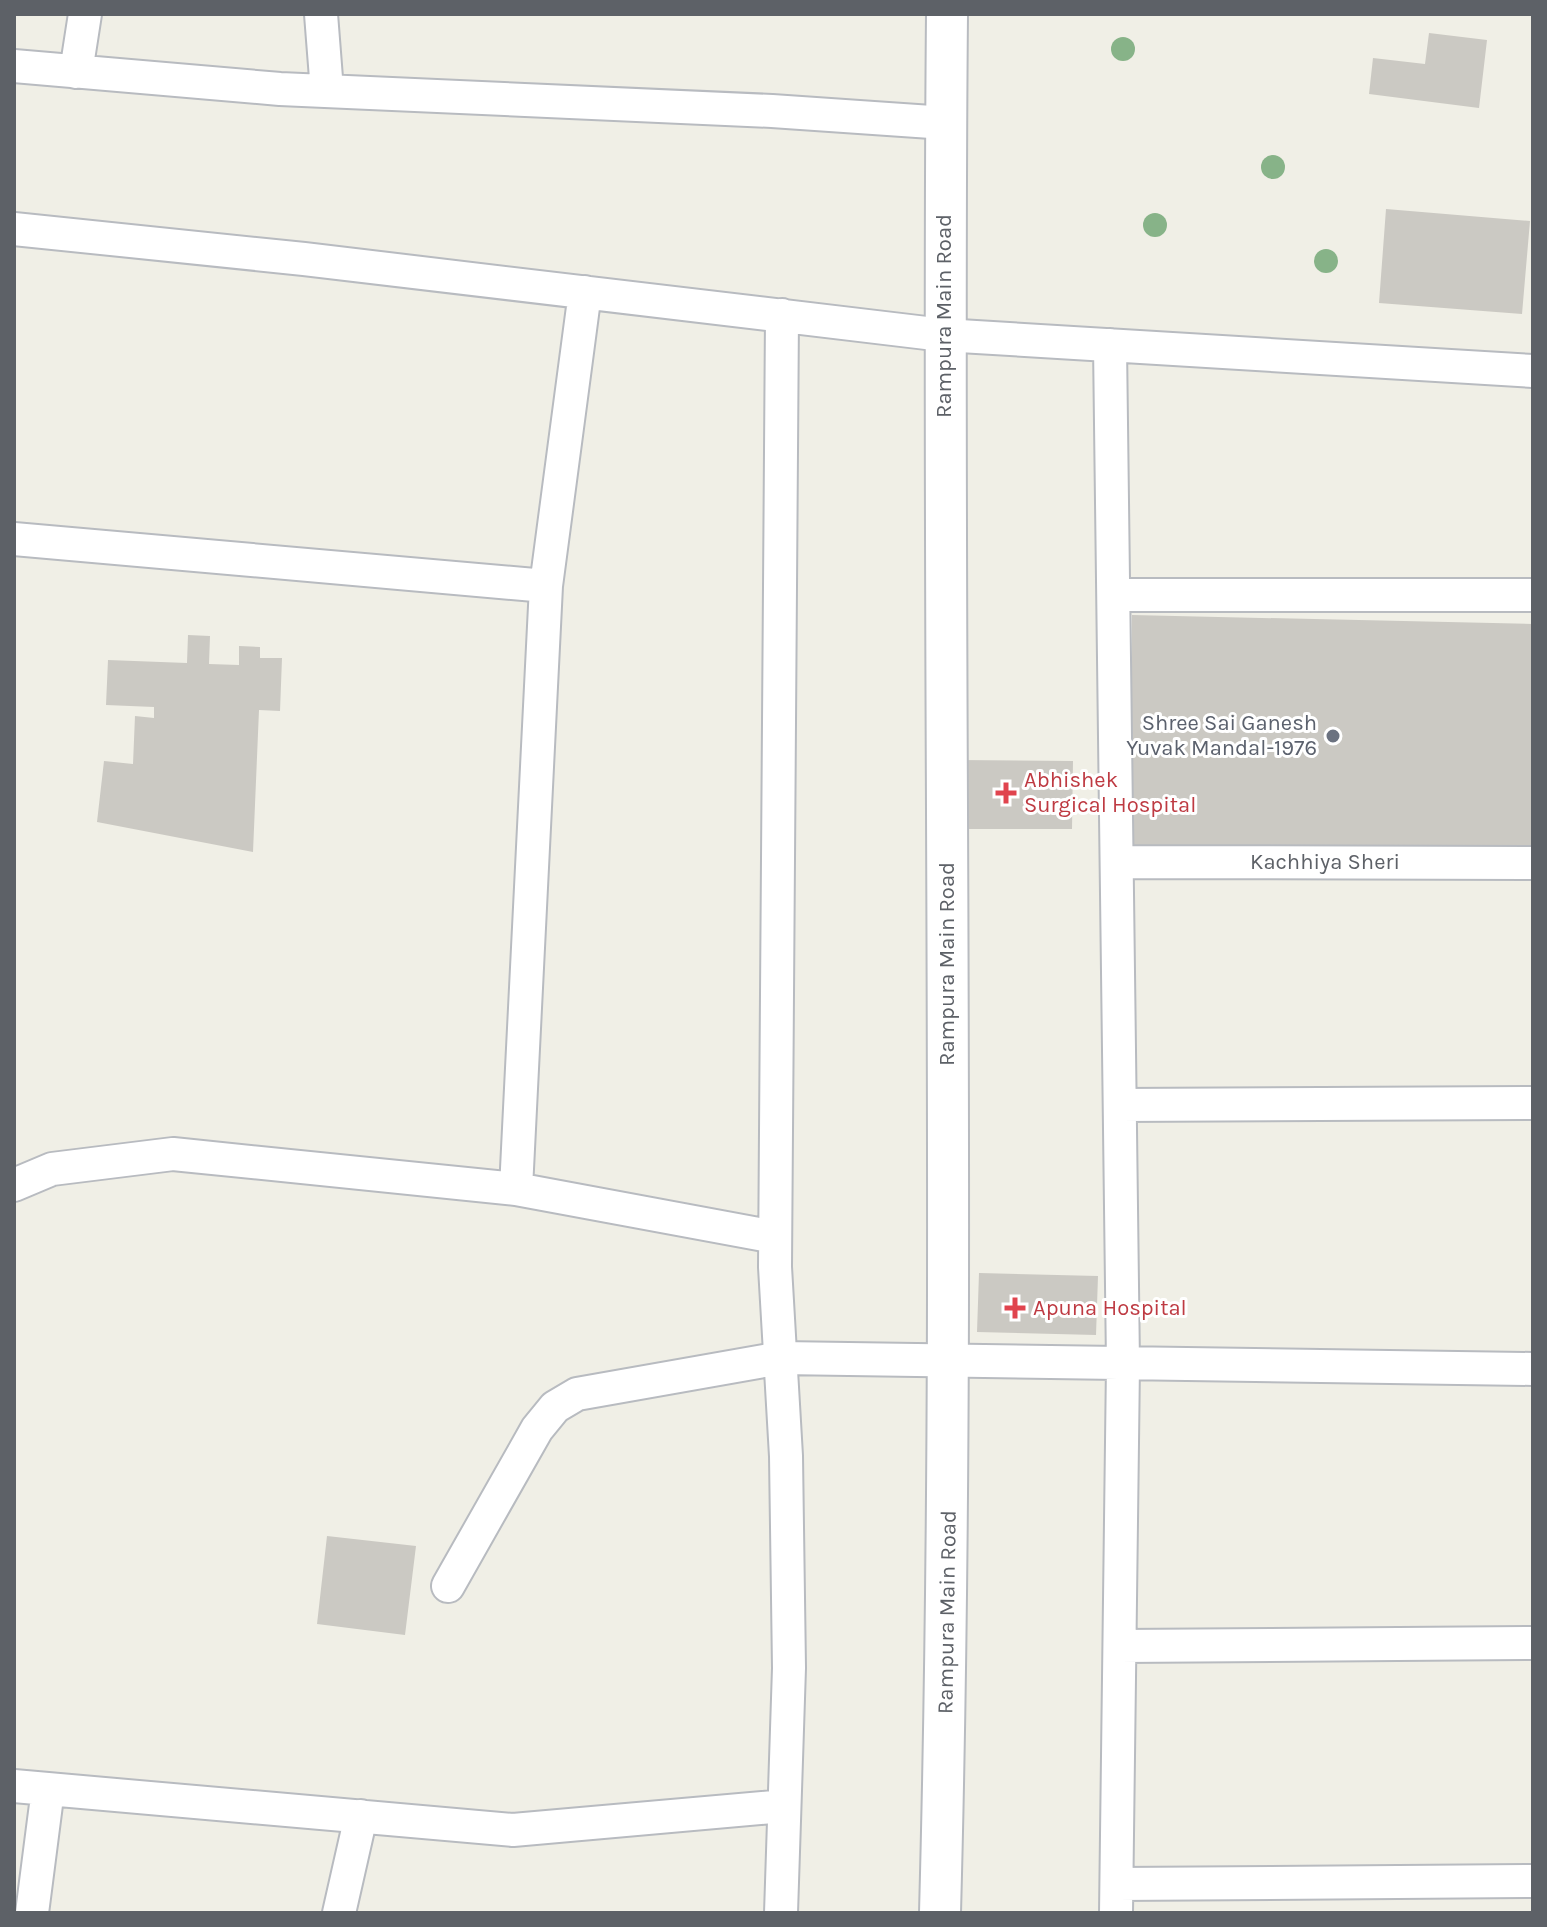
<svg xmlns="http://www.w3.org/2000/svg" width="1547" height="1927" viewBox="0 0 1547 1927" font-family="Karla,sans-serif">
<rect width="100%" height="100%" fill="#f0efe6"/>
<!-- building -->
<path fill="#cbc9c3" d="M1429,33L1487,40L1479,108L1369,94L1373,58L1425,64Z
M1386,209L1530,221L1522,314L1379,303Z
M1132,615L1533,624V847L1132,850Z
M188,635L210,636L209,664L239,665V646L260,647V658H282L280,711L259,710L253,852L97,822L104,761L133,764L135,716L154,718V707L106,705L108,660L187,663Z
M956,760L1073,761L1072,829H955Z
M979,1273L1098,1276L1096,1335L977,1332Z
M327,1536L416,1546L405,1635L317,1624Z"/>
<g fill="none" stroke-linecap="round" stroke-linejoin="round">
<defs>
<path id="minor" d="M321,14L327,91
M14,66L280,89L772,111L946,123
M76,72L85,14
M14,229L304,259L943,335L1533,371
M1110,345L1123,1364L1116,1913
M14,539L546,586
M1114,595H1533
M1117,862L1533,863
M1120,1105L1533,1103
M14,1185L52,1169L173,1154L516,1189L775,1237
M516,1189L546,586L585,292
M448,1586L537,1429L555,1407L577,1394L781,1358L1533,1369
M1120,1646L1533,1643
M14,1786L513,1830L784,1806
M1117,1884L1533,1881
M32,1913L48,1789
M339,1913L361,1816
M781,1913L789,1668L786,1456L775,1267L782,315"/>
<path id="tertiary" d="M940,1913C957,1280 941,647 947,14"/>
</defs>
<!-- minor casing -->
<use href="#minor" stroke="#b8bbc0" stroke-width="36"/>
<!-- tertiary casing -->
<use href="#tertiary" stroke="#b8bbc0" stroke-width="44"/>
<!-- minor -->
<use href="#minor" stroke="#fff" stroke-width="32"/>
<!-- tertiary -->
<use href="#tertiary" stroke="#fff" stroke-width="40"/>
</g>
<!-- trees -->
<g fill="#87b388">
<circle cx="1123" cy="49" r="12"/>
<circle cx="1273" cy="167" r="12"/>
<circle cx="1155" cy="225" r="12"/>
<circle cx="1326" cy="261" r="12"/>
</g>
<!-- markers -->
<circle fill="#6b7280" stroke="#fff" stroke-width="3" cx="1333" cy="736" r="8"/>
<g fill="#e0444e" stroke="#fff" stroke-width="3">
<path d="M1002 781h8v8h8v8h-8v8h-8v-8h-8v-8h8z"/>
<path d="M1011 1296h8v8h8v8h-8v8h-8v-8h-8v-8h8z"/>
</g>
<g text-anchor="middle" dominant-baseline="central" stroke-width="6" stroke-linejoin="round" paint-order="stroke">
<!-- street labels -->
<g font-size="22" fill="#5d6167" stroke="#fff">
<text transform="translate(944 316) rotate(-90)">Rampura Main Road</text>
<text x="1325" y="862">Kachhiya Sheri</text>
<text transform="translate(947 964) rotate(-90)">Rampura Main Road</text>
<text transform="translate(947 1612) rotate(-89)">Rampura Main Road</text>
</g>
<!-- worship labels -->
<g font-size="22" fill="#5b616d" stroke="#fff" text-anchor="end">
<text x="1317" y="723">Shree Sai Ganesh<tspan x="1317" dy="25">Yuvak Mandal-1976</tspan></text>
</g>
<!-- health labels -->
<g font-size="22" fill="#be3a42" stroke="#fff" text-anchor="start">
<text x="1024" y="780">Abhishek<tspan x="1024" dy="25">Surgical Hospital</tspan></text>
<text x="1033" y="1308">Apuna Hospital</text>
</g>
</g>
<!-- border -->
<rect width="1547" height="1927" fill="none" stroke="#5d6167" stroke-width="32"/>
</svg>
